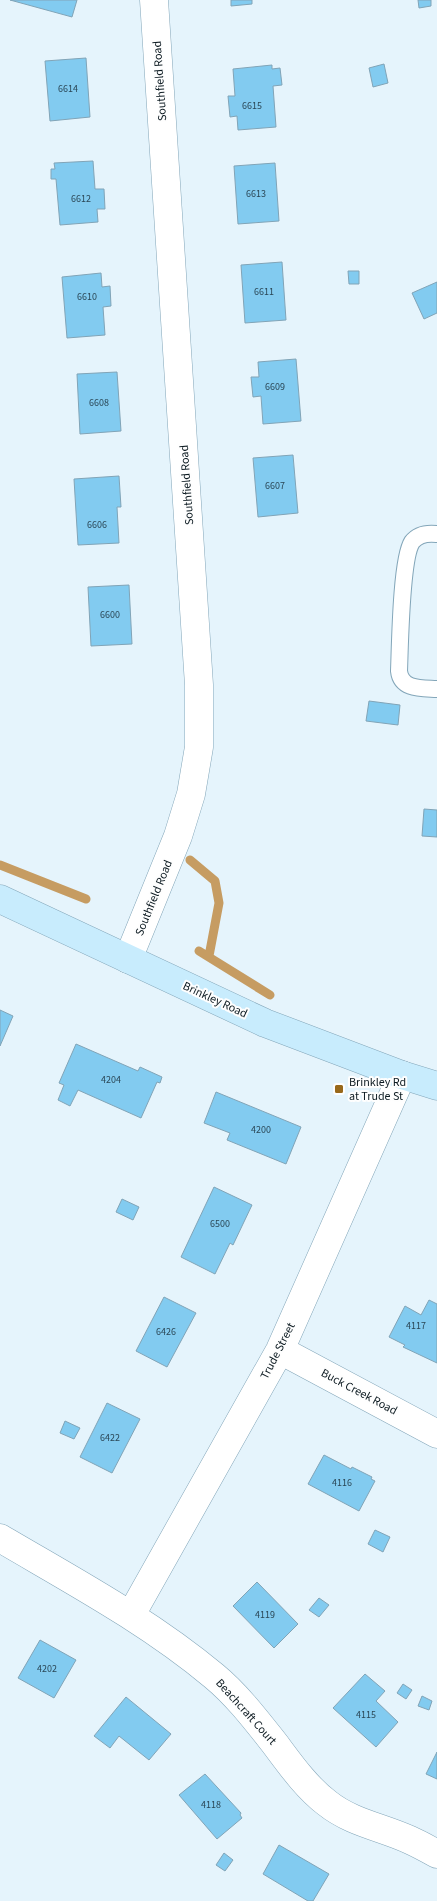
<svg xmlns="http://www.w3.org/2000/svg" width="437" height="1901" viewBox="0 0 437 1901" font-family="'Source Sans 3',sans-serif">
<rect width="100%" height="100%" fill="#e5f4fc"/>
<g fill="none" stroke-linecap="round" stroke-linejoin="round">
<!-- stream -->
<path stroke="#c69c62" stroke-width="9" d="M190,860L215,881L219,903L209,956
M0,865L86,899
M199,951L270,995"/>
</g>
<!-- building -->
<path fill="#82cbf0" stroke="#81a4b7" d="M10,0H77L72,17Z
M231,0H252V4L231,6Z
M418,0H431V6L419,8Z
M86,58L90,117L50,121L45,61Z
M384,64L388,83L373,87L369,68Z
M272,65V69L280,68L282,85L273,86L276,127L238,130L237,116L230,117L228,96H235L233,69Z
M93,161L95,189H104L105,209H97L98,222L60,225L56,179H51V169H55L54,163Z
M275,163L279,221L238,224L234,166Z
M282,262L286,320L245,323L241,265Z
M348,271H359V284H349Z
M101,273L102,287L110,286L111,306L103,307L105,335L67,338L62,277Z
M437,282V313L424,319L412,293Z
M296,359L301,421L263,424L261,396L253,397L251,377H259L258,362Z
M117,372L121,431L80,434L77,374Z
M293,455L298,513L258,517L253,458Z
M119,476L121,507H117L119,543L78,545L74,479Z
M129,585L132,644L91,646L88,587Z
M369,701L400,705L398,725L366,721Z
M424,809L437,810V837L422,836Z
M0,1010L13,1016L0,1046Z
M76,1044L138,1071L140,1067L162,1077L160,1083L157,1082L141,1118L78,1090L70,1106L58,1100L64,1085L59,1083Z
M216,1092L301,1127L286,1164L227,1140L230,1133L204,1123Z
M214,1187L252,1205L233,1245L230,1243L215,1274L181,1257Z
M122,1199L139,1207L133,1220L116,1212Z
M164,1297L196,1313L167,1367L136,1351Z
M429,1300L437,1304V1363L403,1347L405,1345L389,1337L405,1306L421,1315Z
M107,1403L140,1419L112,1473L80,1457Z
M65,1421L80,1428L74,1439L60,1433Z
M324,1455L351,1469L352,1467L372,1477L371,1479L375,1481L359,1511L308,1484Z
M375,1530L390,1537L383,1552L368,1544Z
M257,1582L298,1624L274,1648L233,1606Z
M319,1598L329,1605L319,1617L309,1610Z
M40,1640L76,1660L54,1698L18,1678Z
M365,1674L385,1691L376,1701L398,1722L376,1747L333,1708Z
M403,1684L412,1690L406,1699L397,1693Z
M422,1696L432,1701L429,1710L418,1706Z
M126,1697L171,1734L149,1760L119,1736L110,1748L94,1736Z
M437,1752V1779L426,1774Z
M205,1774L241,1813L240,1815L242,1818L217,1839L179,1795Z
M279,1845L329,1874L313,1901H308L263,1874Z
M224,1853L233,1860L225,1871L216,1865Z"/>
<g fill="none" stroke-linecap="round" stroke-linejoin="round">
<defs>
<path id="service" d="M437,534C428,533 418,534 412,542C401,559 400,647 399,671C401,690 422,688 437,689"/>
<path id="minor" d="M128,959L178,836L191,794L199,747V685L154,0
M280,1350L437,1434
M0,1538C73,1581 148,1621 214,1676C237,1695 256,1720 275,1744C290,1764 306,1787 327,1803C352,1823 382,1827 410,1840C419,1844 428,1849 437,1854
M131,1615L280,1350L402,1075"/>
<path id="secondary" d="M0,899L265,1023L402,1075L437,1086"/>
</defs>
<!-- service casing -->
<use href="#service" stroke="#83a6b9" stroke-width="18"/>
<!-- minor casing -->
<use href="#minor" stroke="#83a6b9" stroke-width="29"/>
<!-- secondary casing -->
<use href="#secondary" stroke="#83a6b9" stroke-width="29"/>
<!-- service -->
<use href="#service" stroke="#fff" stroke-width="16"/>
<!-- minor -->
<use href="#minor" stroke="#fff" stroke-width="28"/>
<!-- secondary -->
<use href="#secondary" stroke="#c8ecfd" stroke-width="28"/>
</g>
<!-- markers -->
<rect fill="#98681a" stroke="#fefefe" stroke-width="2" x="334" y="1084" width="10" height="10" rx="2.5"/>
<g text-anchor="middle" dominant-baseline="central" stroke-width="4" stroke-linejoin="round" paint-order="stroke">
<!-- number labels -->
<g font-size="10" fill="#2a4655">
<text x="68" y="89">6614</text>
<text x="252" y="106">6615</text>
<text x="256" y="194">6613</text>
<text x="81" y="199">6612</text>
<text x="264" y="292">6611</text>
<text x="87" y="297">6610</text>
<text x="275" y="387">6609</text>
<text x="99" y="403">6608</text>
<text x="275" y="486">6607</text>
<text x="97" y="525">6606</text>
<text x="110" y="615">6600</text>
<text x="111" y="1080">4204</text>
<text x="261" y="1130">4200</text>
<text x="220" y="1224">6500</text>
<text x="416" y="1326">4117</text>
<text x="166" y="1332">6426</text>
<text x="110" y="1438">6422</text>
<text x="342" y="1483">4116</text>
<text x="265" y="1615">4119</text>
<text x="47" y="1669">4202</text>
<text x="366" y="1715">4115</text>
<text x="211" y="1805">4118</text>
</g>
<!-- street labels -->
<g font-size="12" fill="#0c1a21" stroke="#fefefe">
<text transform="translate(160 81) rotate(-94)">Southfield Road</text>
<text transform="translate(187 485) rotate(-94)">Southfield Road</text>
<text transform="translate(154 898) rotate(-68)">Southfield Road</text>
<text transform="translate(215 1000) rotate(25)">Brinkley Road</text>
<text transform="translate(278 1351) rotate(-63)">Trude Street</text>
<text transform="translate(359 1392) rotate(28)">Buck Creek Road</text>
<text transform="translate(246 1712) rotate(48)">Beachcraft Court</text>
</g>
<!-- poi labels -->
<g font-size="12" fill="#0c1a21" stroke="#fefefe" text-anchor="start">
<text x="349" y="1082">Brinkley Rd<tspan x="349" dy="14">at Trude St</tspan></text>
</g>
</g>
</svg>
